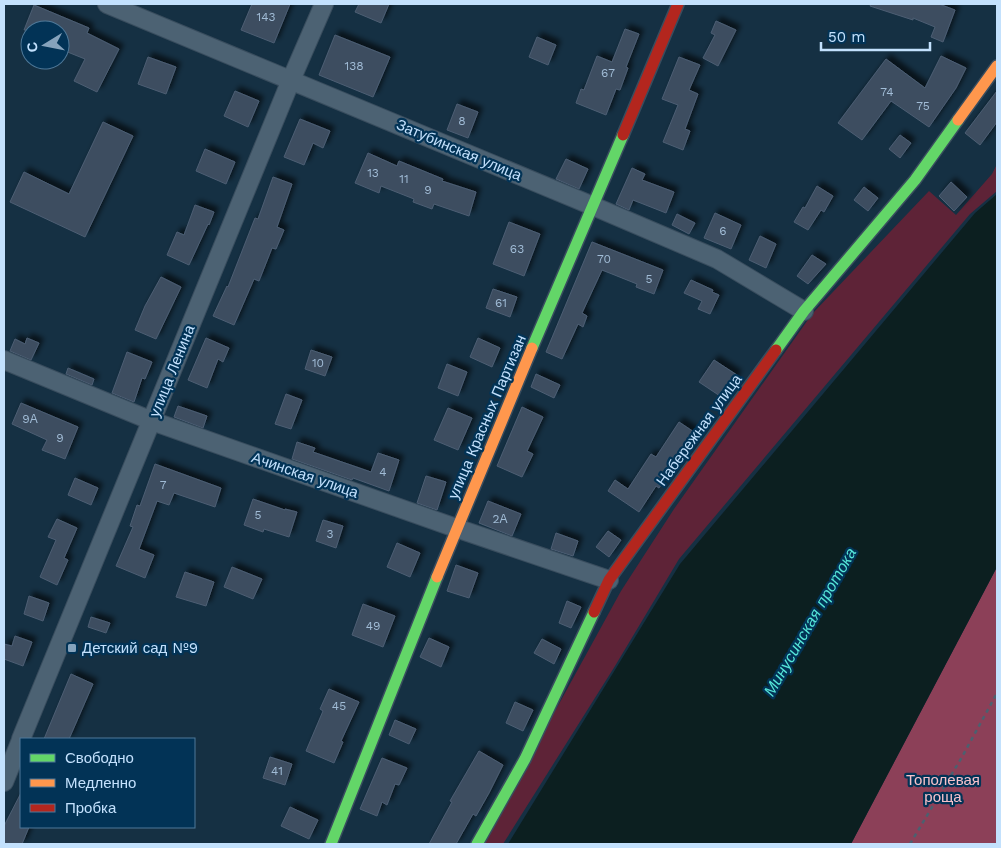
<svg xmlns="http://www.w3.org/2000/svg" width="1001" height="848" viewBox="0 0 1001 848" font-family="'Work Sans',sans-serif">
<defs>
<filter id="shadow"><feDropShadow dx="4.5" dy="-4.5" stdDeviation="2.5" flood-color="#0009"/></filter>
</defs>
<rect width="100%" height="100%" fill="#153043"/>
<!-- green -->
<path fill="#5e2337" d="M997,164V191L970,214L679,559L615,666L503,844H482L621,591L674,509L812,314L929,191L956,215L992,174Z"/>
<!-- forest -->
<path fill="#8c4058" d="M997,567V844H851Z"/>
<!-- water -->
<path fill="#0c1f20" d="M997,194V567L851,844H508L680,564L975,213Z"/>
<!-- building -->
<path fill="#3c4d61" stroke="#4d5e73" filter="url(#shadow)" d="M252,4H290L274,43L241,30Z
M359,4H389L381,23L355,12Z
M871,4H939L955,10L943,42L931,37L935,27L913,18V20L870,6Z
M34,5L89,28L87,33L119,49L97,92L74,81L85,59L60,49V30H24Z
M716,21L736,30L718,66L703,58L715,35L711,33Z
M625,29L639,34L626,67L628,68L620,90L616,89L606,115L576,103L581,89L584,90L597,56L612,62Z
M335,35L390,57L373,97L319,75Z
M537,37L556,45L548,65L529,57Z
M941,56L966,68L956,88L929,127L891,101L862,140L838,123L886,59L925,88Z
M148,57L176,67L166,94L138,84Z
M679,57L700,65L689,90L698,94L685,129L690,131L683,150L663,142L678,105L662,99Z
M235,91L259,101L248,127L224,116Z
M997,91V122L980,145L965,133Z
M457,104L478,112L468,138L447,130Z
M300,119L330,131L323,148L313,143L304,165L284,157Z
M103,122L133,136L85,237L10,202L24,172L69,194Z
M900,135L911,143L900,158L889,149Z
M205,149L235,162L226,184L196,171Z
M368,153L397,166L399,161L443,179L442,181L476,192L469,216L434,204L432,209L413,202L414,199L381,186L379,193L355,183Z
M566,159L588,169L579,189L556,179Z
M632,168L645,174L642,180L674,192L666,213L633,200L629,210L616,204Z
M273,177L292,184L277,227L284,230L276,249L272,248L259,281L254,279L234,325L213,316L227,286L228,287L255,218L258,219Z
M951,182L967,197L954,211L939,196Z
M817,186L833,196L824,212L821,210L808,230L794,222L803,207L805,208Z
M864,187L878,198L868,211L854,200Z
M195,205L214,212L209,225L208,224L189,265L167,255L177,232L184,235Z
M715,213L741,225L731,249L704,238Z
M677,214L695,223L689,234L672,225Z
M509,222L540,234L524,276L493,264Z
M760,236L776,244L766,268L749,260Z
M592,242L663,270L654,294L636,287L637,284L602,270L582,313L587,316L583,327L578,324L562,359L546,352Z
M812,255L826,264L808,284L797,276Z
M161,277L181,287L156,339L135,330L145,306Z
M691,280L713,290L712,292L719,295L710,314L698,309L702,301L684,293Z
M493,289L517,297L510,317L486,308Z
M27,338L39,343L31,360L10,351L15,339L25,344Z
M206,338L229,348L223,362L218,359L207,388L188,380Z
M478,338L500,348L492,367L470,357Z
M311,350L332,357L325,376L305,369Z
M127,352L152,362L145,379L142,378L134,402L112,393Z
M714,360L737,375L723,398L699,382Z
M447,364L467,372L458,396L438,388Z
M68,368L94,379L92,385L66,374Z
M536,374L560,385L554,398L531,387Z
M286,394L302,400L291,429L275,424Z
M21,403L78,427L65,459L42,450L47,440L12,424Z
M178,406L207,416L203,428L174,417Z
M522,407L543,417L527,451L533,454L522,477L497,466Z
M448,408L472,418L458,450L434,440Z
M679,422L697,434L684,454L682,453L659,488L656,486L639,512L608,491L615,480L628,489L651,454L656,457Z
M297,442L315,448L313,452L371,472L378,453L399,460L389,491L353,478L352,480L292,459Z
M155,464L221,488L215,507L174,493L169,505L157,501L139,549L154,555L145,578L116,566L133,527L130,526L137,505L140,506Z
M426,476L446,482L437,510L417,503Z
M75,478L98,488L91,505L68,495Z
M253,499L285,510V509L297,512L289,537L264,529L263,532L244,525Z
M488,501L521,514L512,536L479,523Z
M57,519L77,528L64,558L68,560L57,585L40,577L56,540L48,537Z
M323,520L343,526L336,548L316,541Z
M608,531L621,540L609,557L596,547Z
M556,533L578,541L573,556L551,549Z
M397,543L420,553L410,577L387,567Z
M456,565L478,573L469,598L447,591Z
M232,567L262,579L253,599L224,587Z
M185,572L214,582L206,606L176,597Z
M29,596L49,603L43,621L24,614Z
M567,601L581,607L571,628L559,623Z
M363,604L395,616L383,647L352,635Z
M91,617L110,623L106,633L88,627Z
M15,636L32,642L23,666L4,659V644L12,646Z
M429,638L449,647L441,667L420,657Z
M542,639L561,649L554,664L534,653Z
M71,674L93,684L69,739H44Z
M329,689L359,702L341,741L343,742L334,763L306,751L323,711L320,709Z
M515,702L533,710L523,731L506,723Z
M395,720L416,729L409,744L389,735Z
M479,751L503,765L489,793L476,816L473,814L456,844H429L452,802L450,801Z
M270,757L292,764L285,785L263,778Z
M382,758L407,768L399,785L395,784L387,805L382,802L377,816L360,809Z
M21,793V827H29L22,844H4V826Z
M290,807L318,820L309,839L281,826Z"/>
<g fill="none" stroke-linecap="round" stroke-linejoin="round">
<defs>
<path id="street" d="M107,4L593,206L717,259L804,311
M4,360L152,421L456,528L609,580
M21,739L291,80L324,4
M4,782L21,740"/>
<path id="fast" d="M532,348L623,135
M776,350L804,311L915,180L958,120
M331,844L437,577
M477,844L525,759L594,612"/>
<path id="slow" d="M958,120L997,66
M437,577L532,348"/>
<path id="jam" d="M623,135L678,4
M594,612L609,580L776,350"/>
</defs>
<!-- street casing -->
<use href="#street" stroke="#394d5e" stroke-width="20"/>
<!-- fast casing -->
<use href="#fast" stroke="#394d5e" stroke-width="14"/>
<!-- slow casing -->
<use href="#slow" stroke="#394d5e" stroke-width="14"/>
<!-- jam casing -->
<use href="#jam" stroke="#394d5e" stroke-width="14"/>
<!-- path -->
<path stroke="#4c606f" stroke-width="2.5" stroke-dasharray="4 4" stroke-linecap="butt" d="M910,844L962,757L997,693"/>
<!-- street -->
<use href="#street" stroke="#4c6273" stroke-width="18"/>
<!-- fast -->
<use href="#fast" stroke="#63d668" stroke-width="11"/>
<!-- slow -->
<use href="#slow" stroke="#ff974d" stroke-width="11"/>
<!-- jam -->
<use href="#jam" stroke="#b3261e" stroke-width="11"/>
</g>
<!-- markers -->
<rect fill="#86a3bc" stroke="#023356" stroke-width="2" x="67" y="643" width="10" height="10" rx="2.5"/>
<g text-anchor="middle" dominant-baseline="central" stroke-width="4.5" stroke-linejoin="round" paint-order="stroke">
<!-- number labels -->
<g font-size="12" fill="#a1bcd6">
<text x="266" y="17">143</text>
<text x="354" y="66">138</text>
<text x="608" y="73">67</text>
<text x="887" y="92">74</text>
<text x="923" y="106">75</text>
<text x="462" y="121">8</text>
<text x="373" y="173">13</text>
<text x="404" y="179">11</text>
<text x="428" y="190">9</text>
<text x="723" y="231">6</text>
<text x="517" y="249">63</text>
<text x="604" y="259">70</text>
<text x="649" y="279">5</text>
<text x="501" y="303">61</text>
<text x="318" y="363">10</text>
<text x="30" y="419">9А</text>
<text x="60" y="438">9</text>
<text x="383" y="472">4</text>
<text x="163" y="485">7</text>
<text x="258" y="515">5</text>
<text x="500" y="519">2А</text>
<text x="330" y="534">3</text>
<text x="373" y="626">49</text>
<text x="339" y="706">45</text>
<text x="277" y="771">41</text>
</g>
<!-- street labels -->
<g font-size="15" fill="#c3e1fd" stroke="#023356">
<text transform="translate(459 150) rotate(23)">Затубинская улица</text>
<text transform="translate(172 371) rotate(-68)">улица Ленина</text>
<text transform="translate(487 417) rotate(-67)">улица Красных Партизан</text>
<text transform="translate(699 430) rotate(-54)">Набережная улица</text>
<text transform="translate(305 475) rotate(19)">Ачинская улица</text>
</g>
<!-- poi labels -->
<g font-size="15" fill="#c3e1fd" stroke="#023356" text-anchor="start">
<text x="82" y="648">Детский сад №9</text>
</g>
<!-- park labels -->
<g font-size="15" fill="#f6c1ca" stroke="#023356">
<text x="943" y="780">Тополевая<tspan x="943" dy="17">роща</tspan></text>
</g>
<!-- water labels -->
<g font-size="16" font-style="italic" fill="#55e5d8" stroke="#023356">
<text transform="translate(810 622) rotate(-60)">Минусинская протока</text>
</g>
</g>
<!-- border -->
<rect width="1001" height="848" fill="none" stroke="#c3e1fd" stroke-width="10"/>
<!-- legend -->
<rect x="20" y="738" width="175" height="90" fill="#023356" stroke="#4f7999"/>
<rect x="30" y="754" width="25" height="8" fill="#63d668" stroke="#4f7999"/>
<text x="65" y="763" font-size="15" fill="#c3e1fd">Свободно</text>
<rect x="30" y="779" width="25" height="8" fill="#ff974d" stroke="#4f7999"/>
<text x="65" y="788" font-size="15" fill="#c3e1fd">Медленно</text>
<rect x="30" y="804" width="25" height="8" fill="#b3261e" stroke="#4f7999"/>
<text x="65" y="813" font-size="15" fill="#c3e1fd">Пробка</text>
<!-- north arrow -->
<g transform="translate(45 45) rotate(260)"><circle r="24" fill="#023356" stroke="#4f7999"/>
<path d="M0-4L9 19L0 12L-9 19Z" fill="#86a3bc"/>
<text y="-8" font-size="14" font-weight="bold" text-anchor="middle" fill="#c3e1fd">С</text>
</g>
<!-- scale -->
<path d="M821 42v8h109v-8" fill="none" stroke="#c3e1fd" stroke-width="2.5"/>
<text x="828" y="42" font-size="15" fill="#c3e1fd" stroke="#023356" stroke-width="4" paint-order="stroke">50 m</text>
</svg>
